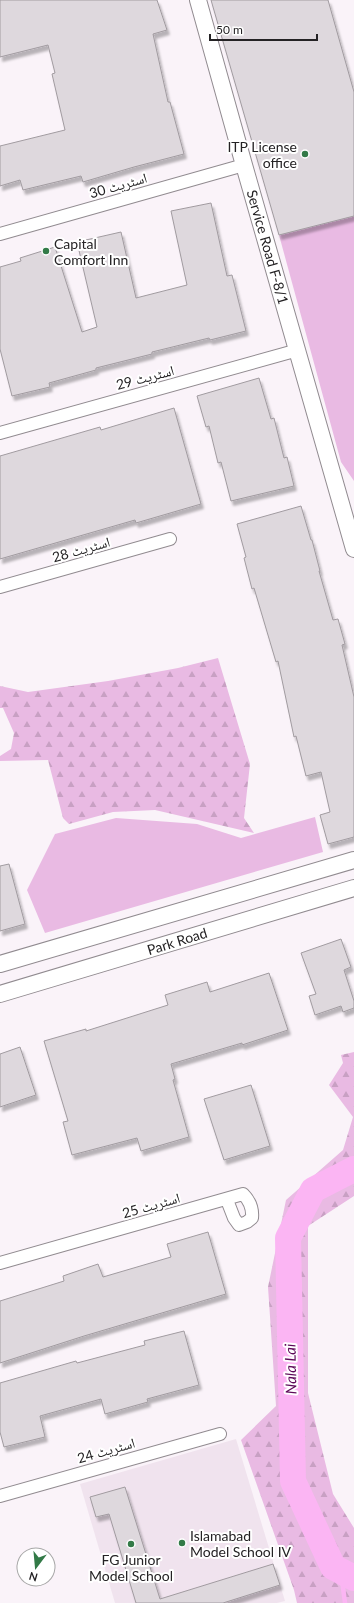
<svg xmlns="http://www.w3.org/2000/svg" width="354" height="1603" viewBox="0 0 354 1603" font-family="Lato,'Noto Naskh Arabic',sans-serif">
<defs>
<pattern id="forest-firs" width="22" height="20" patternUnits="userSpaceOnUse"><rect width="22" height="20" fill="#e9bae3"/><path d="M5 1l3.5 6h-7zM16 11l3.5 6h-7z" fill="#c8a0c3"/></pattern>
<filter id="shadow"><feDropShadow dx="2.5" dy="4.5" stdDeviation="1" flood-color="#0004"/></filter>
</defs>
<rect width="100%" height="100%" fill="#faf3f9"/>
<!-- built -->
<path fill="#f0e3ee" d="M236,1439L285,1601L277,1603H115L80,1484Z"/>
<!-- green -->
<path fill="#e9bae3" d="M354,216V481L341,462L279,235Z
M315,817L323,852L45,933L27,890L55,834L116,818L197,824L241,838Z"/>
<!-- forest -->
<path fill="url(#forest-firs)" d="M218,658L250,764L244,818L254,833L155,810L113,812L69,824L63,818L48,760L0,761V756L11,749L14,733L3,708H0V686L28,692L108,681L178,668Z
M354,1052V1196L308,1226V1393L333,1494L354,1528V1603H297L294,1590L241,1440L276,1406L268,1287L286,1200L343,1150L353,1117L329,1085L343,1063L341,1055Z"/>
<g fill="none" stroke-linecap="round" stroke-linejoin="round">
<!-- stream -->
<path stroke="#fbb5f3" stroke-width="4.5" d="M341,1572L345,1603"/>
<!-- river -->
<path stroke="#fbb5f3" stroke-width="26" d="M354,1169L313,1190L288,1238L293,1481L333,1567L354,1578"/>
</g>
<!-- building -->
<path fill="#ded8dd" stroke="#a19ba0" filter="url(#shadow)" d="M0,0H157L167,30L153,34L168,102H170L184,154L134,167L83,182L81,176L23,190L20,180L0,186V146L65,130L52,74L55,73L48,45L0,57Z
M211,0H328L354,92V216L279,235Z
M211,203L227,276L232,275L246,331L210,340L209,338L152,352V354L96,368V370L49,383L50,387L12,396L0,349V267L21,261L20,258L55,247L82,332L97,327L77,242L121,232L136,298L187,285L171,211Z
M259,378L271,419L274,418L284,458L287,457L294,486L231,501L221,462L218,463L209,426L206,427L197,396Z
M174,408L201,504L136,523L135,520L0,559V456L100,427L101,430Z
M301,506L311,540H312L320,571H319L333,620L338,619L345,644L342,645L354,697V837L328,844L320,815L330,812L321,772L306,776L296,736L294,737L278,661L276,662L254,588L252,589L244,558L246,557L237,524Z
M9,864L25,924L0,931V866Z
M341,939L351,967L344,970L354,1001V1008L343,1012L341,1006L315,1015L309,996L316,994L301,953Z
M269,973L288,1030L242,1045V1043L171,1064L175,1079L173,1080L189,1137L141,1151L137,1138L72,1155L63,1122L68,1121L44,1041L86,1029V1031L168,1005L165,995L207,982L210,992Z
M20,1047L36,1095L0,1107V1054Z
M251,1085L270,1146L224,1160L204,1099Z
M208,1232L226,1294L84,1336L0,1363V1301L64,1281L63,1276L98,1264L103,1277L171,1257L167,1244Z
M184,1331L199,1385L147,1399L148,1402L105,1414L101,1399L40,1416L45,1437L4,1447L0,1432V1383L76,1361L77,1363L145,1345L144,1341Z
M125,1487L160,1599L273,1564L280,1585L223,1603H136L109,1514L96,1517L90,1497Z"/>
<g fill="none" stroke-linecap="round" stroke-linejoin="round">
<defs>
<path id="minor" d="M0,234L244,165
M0,433L298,350
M0,587L170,539
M0,1263L243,1194C250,1201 253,1208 252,1218L247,1222L239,1225L234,1218L227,1200
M0,1496L220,1434"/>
<path id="tertiary" d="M198,0L244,165L354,549
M0,964L354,860
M0,994L354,888"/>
</defs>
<!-- minor casing -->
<use href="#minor" stroke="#918b90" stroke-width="14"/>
<!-- tertiary casing -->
<use href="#tertiary" stroke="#918b90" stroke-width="18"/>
<!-- minor -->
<use href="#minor" stroke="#fff" stroke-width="12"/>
<!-- tertiary -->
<use href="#tertiary" stroke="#fff" stroke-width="16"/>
</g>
<!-- markers -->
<g fill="#327a47" stroke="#fff" stroke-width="1.5">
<circle cx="305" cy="154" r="4"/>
<circle cx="46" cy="251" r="4"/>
<circle cx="182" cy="1543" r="4"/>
<circle cx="131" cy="1544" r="4"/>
</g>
<g text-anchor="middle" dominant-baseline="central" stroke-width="4" stroke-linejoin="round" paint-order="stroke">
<!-- poi labels -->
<g font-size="14" fill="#242224" stroke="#fff" text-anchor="start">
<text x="297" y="146" text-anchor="end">ITP License<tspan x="297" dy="16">office</tspan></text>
<text x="54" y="243">Capital<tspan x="54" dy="16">Comfort Inn</tspan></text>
<text x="190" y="1535">Islamabad<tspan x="190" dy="16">Model School IV</tspan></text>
<text x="131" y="1559" text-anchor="middle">FG Junior<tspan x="131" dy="16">Model School</tspan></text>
</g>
<!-- street labels -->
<g font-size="14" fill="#242224" stroke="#fff">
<text transform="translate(118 185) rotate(-16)">اسٹریٹ 30</text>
<text transform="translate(268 247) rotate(74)">Service Road F-8/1</text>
<text transform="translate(145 377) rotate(-15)">اسٹریٹ 29</text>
<text transform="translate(81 549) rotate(-16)">اسٹریٹ 28</text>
<text transform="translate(177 941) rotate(-17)">Park Road</text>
<text transform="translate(151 1205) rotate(-16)">اسٹریٹ 25</text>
<text transform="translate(106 1450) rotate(-16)">اسٹریٹ 24</text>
</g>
<!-- water labels -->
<g font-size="15" font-style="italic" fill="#5d0959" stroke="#fff">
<text transform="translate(290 1369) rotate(-91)">Nala Lai</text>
</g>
</g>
<!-- north arrow -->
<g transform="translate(36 1567) rotate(196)"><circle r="19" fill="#ffffff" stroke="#a7a7a7"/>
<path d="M0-3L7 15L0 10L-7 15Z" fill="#327a47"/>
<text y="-6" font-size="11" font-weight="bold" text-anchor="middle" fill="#242224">N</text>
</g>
<!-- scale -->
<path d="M210 34v6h107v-6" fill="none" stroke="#242224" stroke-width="2"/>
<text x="216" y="34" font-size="12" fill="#242224" stroke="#ffffff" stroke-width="3" paint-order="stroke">50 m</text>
</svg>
